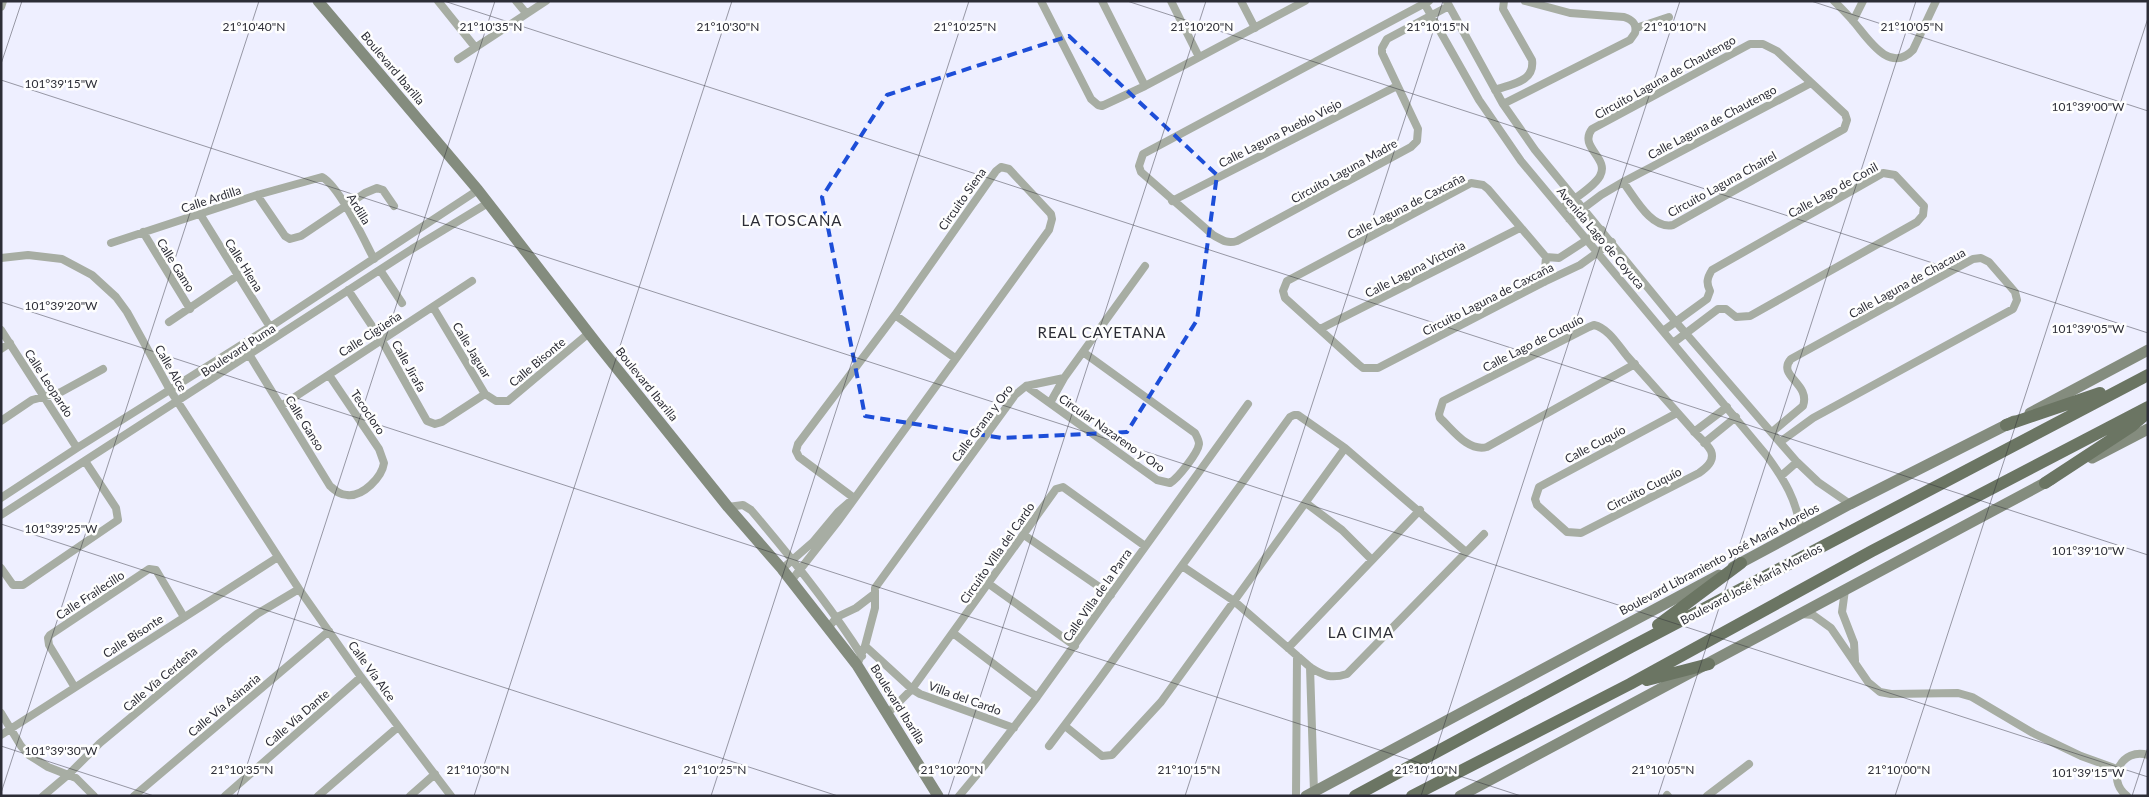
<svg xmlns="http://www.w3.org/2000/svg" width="2149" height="797" viewBox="0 0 2149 797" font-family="Lato,sans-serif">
<rect width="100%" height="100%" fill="#eeefff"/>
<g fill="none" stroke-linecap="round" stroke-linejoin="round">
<!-- street -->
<path stroke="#a7ada3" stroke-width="8" d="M438,1L475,47
M516,1L526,13
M1041,1L1091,99L1098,105L1102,106L1145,86L1305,1
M1102,1L1145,86
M1171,1L1199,57
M1241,1L1255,28
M1423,1L1479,100L1521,161L1767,456C1785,481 1796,499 1801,530
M1429,1L1143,154L1139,166L1141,172L1213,235C1222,240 1227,244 1237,241L1411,147L1417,141L1418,129L1382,53V48L1387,39L1449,6
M1834,1C1841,8 1847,14 1853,21C1867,37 1889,75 1913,50L1936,1
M1447,2L1503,104L1535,150L1676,322L1797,462L1818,482L1850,504
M1,7L3,1
M1853,21L1863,1
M1636,28L1669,17
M458,59L546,1
M1495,90C1511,84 1535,82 1532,60L1503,9L1504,1
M1503,104L1630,40L1635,33C1637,24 1633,20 1624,17L1570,13L1525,1
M257,195L285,236L290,239L301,236L365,193L377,188L383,190L394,206
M1172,201L1397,86
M1561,209C1572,200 1594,187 1600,176C1610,158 1578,147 1592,129L1750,44H1763L1777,51L1845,114L1847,120L1844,129L1673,225C1651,230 1634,196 1623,182
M200,214L270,327
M1569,219L1601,195L1623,182L1811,83
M1602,230L1559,258L1546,257L1488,189L1483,185L1471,183L1287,281L1283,291L1285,298L1358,364L1363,368H1378L1544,282L1580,265L1612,242
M143,232L190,309
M111,243L257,195L322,177C340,187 364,240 374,259
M1,258L28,255L62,259L92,275L116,297L127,312L170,390L299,589L361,677L451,796
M380,270L402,303
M1544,282L1546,257
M348,290L382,341L427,421L435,424L442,422L485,394
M433,307L485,394L496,401H508L589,333
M895,315L955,358
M169,322L237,276
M1320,329L1520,228
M1,330L77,448
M1663,331L1707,299L1710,291C1706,283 1707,278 1712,270L1883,173L1895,175L1924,206L1923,215L1917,222L1750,316L1736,317L1726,309H1718L1673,343
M1,349L10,343
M250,356L330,486C336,491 340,495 347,495C363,497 382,477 384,463L379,449L329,375
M1635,364L1487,447C1468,452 1453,430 1440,418L1439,414L1443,401L1589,327L1594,325C1608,328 1618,345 1627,356C1648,380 1670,404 1691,428C1696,435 1707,443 1711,451C1715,461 1706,468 1699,473L1581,533L1567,532L1537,505L1535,499L1539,487L1677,413
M1026,386L1157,480L1170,483C1178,478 1198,453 1199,444C1199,440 1197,437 1195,433L1083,352
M1050,403L1064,378
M281,406L472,281
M1,421L32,400L61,392L103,369
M1694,432L1727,407
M1772,432L1803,406C1811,383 1776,376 1791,359L1973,259L1981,258L1989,262L2015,292L2017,300L2013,309L1813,418L1780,442
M1704,443L1736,417
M1781,476L1797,462
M1,498L77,448L270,327L478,190
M1306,503L1342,530L1372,560
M728,507L743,505L751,510C791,557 829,604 862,656
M1,515L412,249L488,203
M1024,535L1111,595
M1182,566L1234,601L1310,667C1324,676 1331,679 1347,674L1484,534
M1,568L13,585H23L118,520L116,508L85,461
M782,569L813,542L838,512L854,498L799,457L796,451L798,444L895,315L996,171L1001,167L1009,169L1051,214L1052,219L1049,230L839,520L791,581
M989,584L1075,646
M1845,590L1842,612L1854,643L1855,661
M1801,614L1813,615L1831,628L1868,682L1880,692L1891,694L1958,693L1972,697L2033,733L2081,756L2117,769
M828,628L837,617L856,608L873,595
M953,633L1037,697
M865,646L912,689L920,694L1014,728
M1288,648L1420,510
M857,665L865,646L875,608V588L1015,395L1026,386L1064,378L1145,266
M1310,667L1314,792
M74,686L49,645L48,638L50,635L149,569L156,570L184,617
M1,713L21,746L29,755L48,767L76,778L94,796
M887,714L912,689L1056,489L1063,487L1145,546
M1065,726L1102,756L1112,755L1161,702L1345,448
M1,735L278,557
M1049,746L1098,681L1290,417L1294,415H1298L1345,448L1466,552
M1667,795L1668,796
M43,796L69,774L100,743L224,640L257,614L299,589
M134,796L329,631
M225,796L361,677
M318,796L398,727
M410,796L435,774
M959,796L984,766L1037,697L1248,404
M1296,796L1297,656
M1707,796L1749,764
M2127,796C2105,779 2122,747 2148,755"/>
<!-- secondary -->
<path stroke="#848c7e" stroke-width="11" d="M318,1L478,190L598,345L728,507L782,569L857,665L938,796
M2030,413L2148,350
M2092,458L2148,429
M1733,567L1850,504L2014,421
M1306,796L1719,575
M1460,796L2052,479"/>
<!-- primary -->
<path stroke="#6b7563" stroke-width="12" d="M2006,425L2100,393
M2045,483L2132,426L2146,414
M1658,625L1741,563
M1647,680L1709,664
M1355,796L1631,647L2148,375
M1412,796L1630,684L1872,551L2148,407"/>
</g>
<!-- marked area -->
<path fill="none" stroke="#1d4ed8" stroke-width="4" stroke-dasharray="10 6" stroke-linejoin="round" d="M1069,36L1217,175L1197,320L1127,432L1002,438L865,416L822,197L887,95Z"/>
<!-- ticks -->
<path fill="none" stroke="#2c2d36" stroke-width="1" stroke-opacity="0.45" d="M444,1L2148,555M1127,1L2148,333M1811,1L2148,111M1,64L22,1M1,80L2148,777M1,302L1521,796M1,524L838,796M1,746L154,796M1,793L259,1M237,796L495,1M474,796L732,1M711,796L969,1M948,796L1206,1M1185,796L1443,1M1421,796L1680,1M1658,796L1916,1M1895,796L2148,18M2132,796L2148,747"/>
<g text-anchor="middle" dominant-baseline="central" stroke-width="5" stroke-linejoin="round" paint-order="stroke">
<!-- street labels -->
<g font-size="12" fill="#2c2d36" stroke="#fefefe">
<text transform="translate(393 68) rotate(50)">Boulevard Ibarilla</text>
<text transform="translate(1665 77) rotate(-29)">Circuito Laguna de Chautengo</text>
<text transform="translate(1712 122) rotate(-28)">Calle Laguna de Chautengo</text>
<text transform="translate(1280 133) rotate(-27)">Calle Laguna Pueblo Viejo</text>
<text transform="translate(1344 171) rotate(-29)">Circuito Laguna Madre</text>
<text transform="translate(1722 184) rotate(-29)">Circuito Laguna Chairel</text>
<text transform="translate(1833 190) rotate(-29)">Calle Lago de Conil</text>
<text transform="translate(211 199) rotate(-18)">Calle Ardilla</text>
<text transform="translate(962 199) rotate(-55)">Circuito Siena</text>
<text transform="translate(1406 206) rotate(-27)">Calle Laguna de Caxcaña</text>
<text transform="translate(359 209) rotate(59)">Ardilla</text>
<text transform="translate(1601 238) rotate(50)">Avenida Lago de Coyuca</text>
<text transform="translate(176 265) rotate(58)">Calle Gamo</text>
<text transform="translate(244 265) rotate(58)">Calle Hiena</text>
<text transform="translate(1415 269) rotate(-27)">Calle Laguna Victoria</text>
<text transform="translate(1907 283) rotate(-29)">Calle Laguna de Chacaua</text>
<text transform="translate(1488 299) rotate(-27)">Circuito Laguna de Caxcaña</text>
<text transform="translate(370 334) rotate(-33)">Calle Cigüeña</text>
<text transform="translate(1533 343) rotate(-27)">Calle Lago de Cuquío</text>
<text transform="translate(238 350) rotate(-33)">Boulevard Puma</text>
<text transform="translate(472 350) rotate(59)">Calle Jaguar</text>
<text transform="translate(537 362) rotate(-40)">Calle Bisonte</text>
<text transform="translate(409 366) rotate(61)">Calle Jirafa</text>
<text transform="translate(171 368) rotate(60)">Calle Alce</text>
<text transform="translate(49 383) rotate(57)">Calle Leopardo</text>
<text transform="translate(647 384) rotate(51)">Boulevard Ibarilla</text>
<text transform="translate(368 412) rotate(56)">Tecocloro</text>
<text transform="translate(305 423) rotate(58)">Calle Ganso</text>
<text transform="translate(982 423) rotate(-53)">Calle Grana y Oro</text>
<text transform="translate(1112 433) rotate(35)">Circular Nazareno y Oro</text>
<text transform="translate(1595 444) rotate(-28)">Calle Cuquío</text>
<text transform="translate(1644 489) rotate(-27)">Circuito Cuquío</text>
<text transform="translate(997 553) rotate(-55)">Circuito Villa del Cardo</text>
<text transform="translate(1719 559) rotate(-28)">Boulevard Libramiento José María Morelos</text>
<text transform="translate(1751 584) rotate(-28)">Boulevard José María Morelos</text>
<text transform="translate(90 595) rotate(-33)">Calle Frailecillo</text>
<text transform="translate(1097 595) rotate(-55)">Calle Villa de la Parra</text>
<text transform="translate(133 636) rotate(-33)">Calle Bisonte</text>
<text transform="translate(372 671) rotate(54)">Calle Vía Alce</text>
<text transform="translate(160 679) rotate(-40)">Calle Vía Cerdeña</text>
<text transform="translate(965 698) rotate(20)">Villa del Cardo</text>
<text transform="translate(898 704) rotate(58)">Boulevard Ibarilla</text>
<text transform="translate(224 705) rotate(-40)">Calle Vía Asinaria</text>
<text transform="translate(297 718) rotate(-41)">Calle Vía Dante</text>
</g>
<!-- quarter labels -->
<g font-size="15" letter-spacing="1" fill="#2c2d36" stroke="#fefefe">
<text x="792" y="220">LA TOSCANA</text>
<text x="1102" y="332">REAL CAYETANA</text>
<text x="1361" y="632">LA CIMA</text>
</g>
</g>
<g font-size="12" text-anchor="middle" fill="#2c2d36" stroke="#fefefe" stroke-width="5" stroke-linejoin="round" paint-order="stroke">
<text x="254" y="31">21°10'40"N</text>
<text x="491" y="31">21°10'35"N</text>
<text x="728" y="31">21°10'30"N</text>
<text x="965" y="31">21°10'25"N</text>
<text x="1202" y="31">21°10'20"N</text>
<text x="1438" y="31">21°10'15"N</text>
<text x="1675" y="31">21°10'10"N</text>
<text x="1912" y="31">21°10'05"N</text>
<text x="61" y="88">101°39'15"W</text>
<text x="2088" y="111">101°39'00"W</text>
<text x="61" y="310">101°39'20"W</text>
<text x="2088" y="333">101°39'05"W</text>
<text x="61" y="533">101°39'25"W</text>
<text x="2088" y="555">101°39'10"W</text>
<text x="61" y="755">101°39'30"W</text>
<text x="242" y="774">21°10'35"N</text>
<text x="478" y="774">21°10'30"N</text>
<text x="715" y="774">21°10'25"N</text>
<text x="952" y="774">21°10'20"N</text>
<text x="1189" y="774">21°10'15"N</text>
<text x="1426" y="774">21°10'10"N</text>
<text x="1663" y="774">21°10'05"N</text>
<text x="1899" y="774">21°10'00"N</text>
<text x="2088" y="777">101°39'15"W</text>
</g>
<!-- border -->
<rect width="2149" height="797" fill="none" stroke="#2c2d36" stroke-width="5"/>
</svg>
